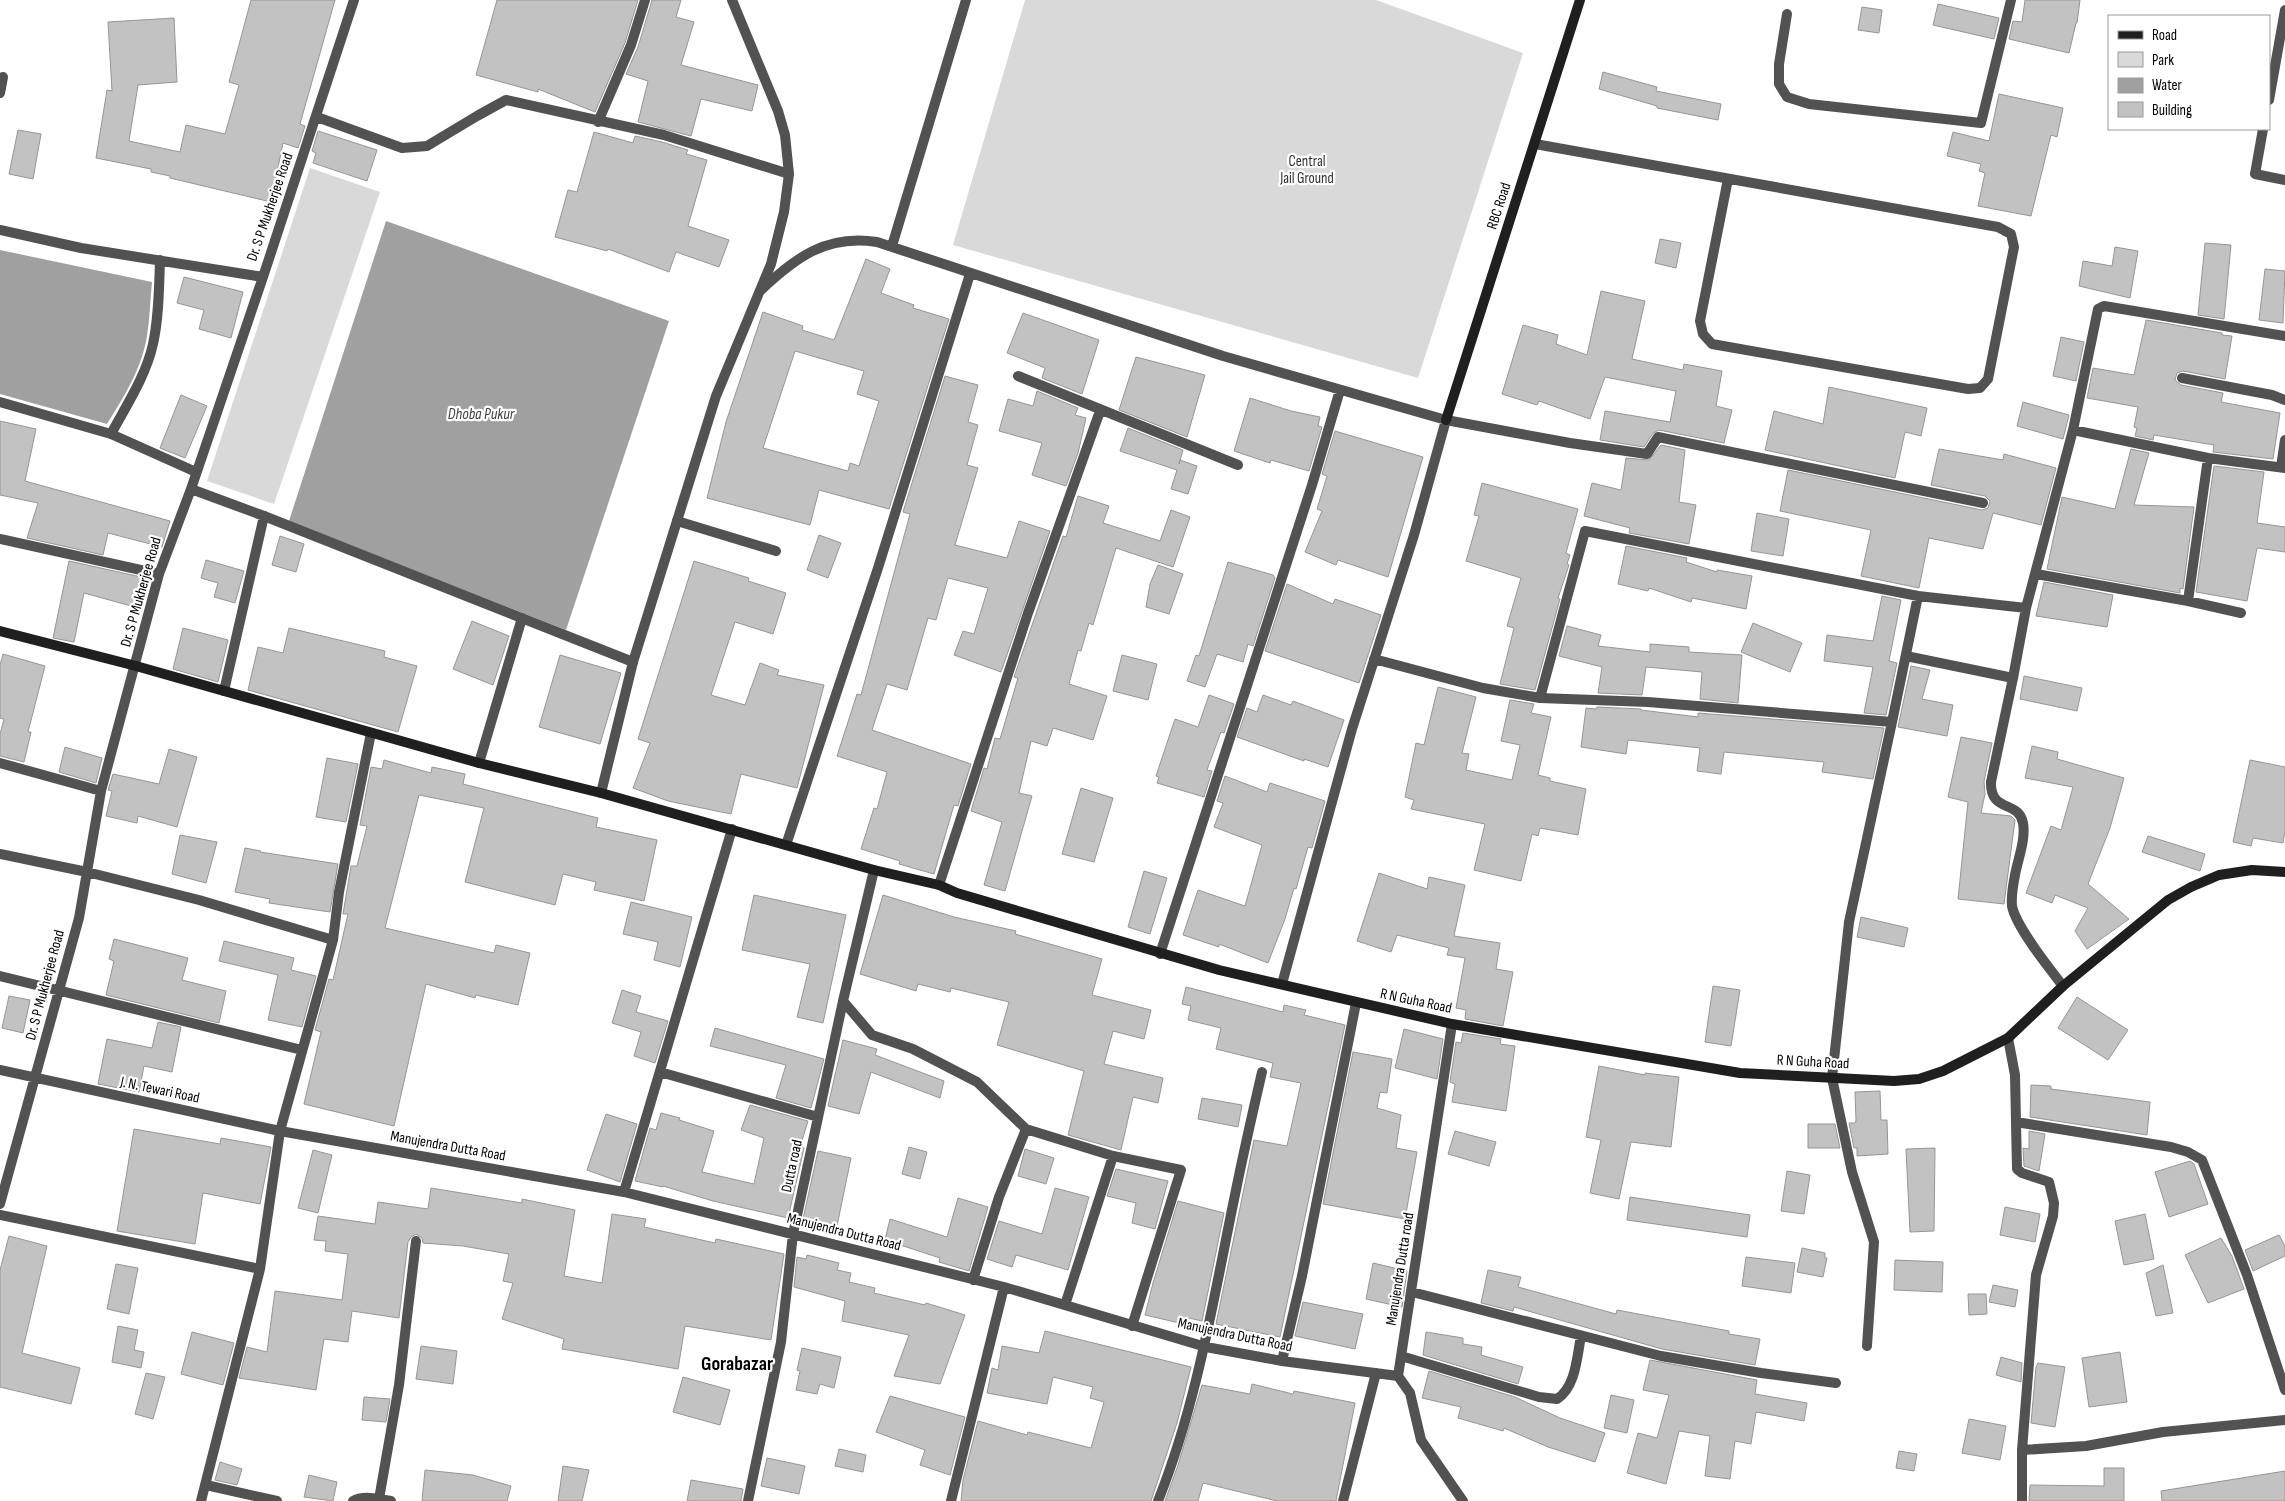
<svg xmlns="http://www.w3.org/2000/svg" width="2285" height="1501" viewBox="0 0 2285 1501" font-family="'Sofia Sans Condensed',sans-serif">
<rect width="100%" height="100%" fill="#fff"/>
<!-- green -->
<path fill="#d9d9d9" d="M1025,0H1376L1523,53L1418,378L953,245Z
M310,168L380,192L274,504L207,481Z"/>
<!-- water -->
<path fill="#a0a0a0" d="M386,221L669,321L566,630L289,521Z
M0,250L152,282C150,300 150,318 147,336C142,368 124,397 107,424L0,394Z"/>
<!-- building -->
<path fill="#c2c2c2" stroke="#969696" fill-rule="evenodd" d="M251,0H335L300,124L305,126L298,148L283,143L271,202L170,178V176L151,172V169L96,158L107,90L112,91L108,22L174,18L177,82L138,85L129,141L180,152L186,125L225,134L239,85L229,82Z
M497,0H638L625,43L595,112L538,89V92L476,75Z
M652,0H681L676,17L694,22L681,65L758,85L752,111L701,99L691,136L638,122L648,81L626,74L638,47Z
M2025,0H2080L2077,23H2076L2069,53L2009,39L2013,21L2022,22Z
M1938,4L1999,18L1994,39L1933,25Z
M1862,7L1882,10L1879,33L1858,30Z
M1603,72L1657,87L1656,91L1721,104L1718,120L1657,108V106L1599,89Z
M1999,94L2063,108L2057,137L2051,135L2031,216L1978,206L1985,173L1979,171L1981,164L1947,156L1953,132L1989,141Z
M18,130L41,134L33,179L9,174Z
M318,131L377,150L367,181L313,163L316,153L312,151Z
M594,132L633,143L635,136L662,142L688,150L686,154L707,160L688,226L729,240L719,267L676,252L669,272L608,249L607,251L555,237L568,190L577,192Z
M1660,239L1681,243L1676,268L1655,263Z
M2205,243L2231,245L2224,319L2198,315Z
M2115,247L2138,251L2130,298L2079,286L2083,261L2112,266Z
M866,259L890,269L881,293L914,305L913,308L949,319L889,509L819,490L810,525L707,498L726,422L763,312L803,326L802,330L834,340ZM795,351L864,371L857,394L879,401L859,466L850,463L848,471L763,448Z
M2265,269L2285,271L2283,323L2259,320Z
M184,277L243,292L231,338L199,329L204,310L177,303Z
M1601,291L1645,301L1632,359L1683,370L1684,364L1722,371L1716,406L1732,410L1724,443L1659,430L1653,433L1644,447L1600,440L1605,411L1670,422L1676,391L1605,377L1590,419L1539,401L1537,405L1502,394L1523,325L1558,335L1556,344L1587,355Z
M1023,313L1099,340L1082,394L1042,378L1045,368L1007,353Z
M2146,320L2222,333V335L2232,336L2225,379L2183,371L2177,373L2175,380L2181,385L2223,393L2221,402L2280,413L2273,459L2213,452L2214,445L2154,435L2153,440L2135,436L2137,428L2134,427L2138,407L2087,398L2093,368L2134,375Z
M2061,337L2084,342L2076,381L2053,376Z
M1136,357L1205,375L1187,437L1119,410Z
M945,376L978,385L968,422L978,425L967,465L978,468L955,545L1007,558L1019,521L1050,531L1001,672L954,655L963,631L974,634L988,588L948,578L936,620L928,618L907,690L887,684L872,730L971,764L958,806L954,805L934,874L899,864L900,861L861,849L874,808L877,809L887,772L837,756L857,694L861,695L910,514L903,512Z
M1829,387L1927,408L1921,436L1905,432L1895,478L1765,450L1774,411L1823,424Z
M1037,391L1078,408L1075,415L1086,418L1078,453L1066,486L1032,475L1042,443L999,431L1008,399L1033,406Z
M181,395L207,406L185,458L160,448Z
M1250,398L1291,411L1320,417L1318,426L1322,427L1309,471L1271,460L1270,463L1234,451Z
M2023,402L2069,415L2063,439L2017,426Z
M0,421L36,429L25,481L170,521L162,547L108,533L103,555L27,538L38,503L0,495Z
M1128,428L1183,450L1179,464L1180,460L1197,466L1188,494L1171,489L1177,470L1120,451Z
M1335,431L1423,457L1388,577L1338,560L1336,565L1305,552L1322,511L1317,509L1327,476L1322,474Z
M1661,445L1685,450L1679,502L1696,505L1689,544L1629,533L1630,528L1584,516L1592,483L1621,490L1626,458L1649,460Z
M1939,449L2003,460L2004,454L2056,468L2041,525L1993,513L1983,549L1929,538L1919,588L1861,576L1871,530L1780,511L1788,470L1982,510L1988,508L1990,501L1985,496L1931,485Z
M2131,449L2149,453L2134,505L2194,507L2183,589L2180,588V593L2047,569L2062,497L2115,509Z
M2214,466L2264,472L2257,523L2285,527V552L2257,548L2247,601L2196,592Z
M1482,483L1578,509L1566,553L1570,555L1567,564L1569,565L1558,598L1560,599L1535,690L1500,684L1514,628L1507,626L1521,578L1466,561L1479,516L1474,515Z
M1078,496L1109,506L1103,523L1160,541L1171,510L1190,517L1173,567L1116,548L1093,625L1089,623L1081,651L1078,650L1069,684L1107,696L1093,740L1053,728L1047,746L1031,741L1019,793L1032,796L1005,891L984,885L1002,822L971,811L984,768L987,769L995,738L1000,739L1018,678L1014,677L1063,536L1066,537Z
M1757,513L1789,519L1783,556L1751,551Z
M819,535L841,543L828,578L807,570Z
M280,536L304,544L296,572L272,565Z
M1626,546L1687,558L1686,562L1717,572V570L1752,576L1746,609L1692,598L1691,602L1649,588L1648,591L1618,584Z
M206,560L244,571L235,603L214,597L218,583L201,578Z
M69,561L150,579L142,609L84,593L74,642L53,638Z
M694,561L749,578L748,581L786,593L773,634L735,622L711,695L745,705L760,663L779,670L777,675L824,685L797,788L741,774L731,814L668,801L633,788L650,743L638,739Z
M1228,562L1273,575L1275,578L1253,646L1248,644L1243,662L1217,654L1205,687L1187,681L1196,655L1199,656Z
M1158,565L1183,574L1169,614L1146,607L1150,584Z
M2044,582L2113,595L2107,627L2036,616Z
M1287,584L1333,604L1335,599L1381,615L1359,683L1265,651Z
M1882,596L1901,600L1889,661L1897,663L1886,715L1864,713L1873,667L1824,661L1827,635L1873,641Z
M472,621L509,636L493,685L453,669Z
M1753,623L1802,643L1790,672L1741,652Z
M1567,626L1601,635L1598,646L1650,652V644L1689,647V652L1742,655L1738,703L1700,699L1702,672L1646,667L1642,695L1598,693L1602,667L1559,656Z
M183,628L228,640L218,682L173,669Z
M289,628L385,651L384,657L417,666L398,732L248,690L258,647L283,653Z
M3,654L45,666L28,732H31L24,762L0,756V734L4,719L0,718V665Z
M560,655L621,673L600,744L539,727Z
M1122,655L1157,664L1148,700L1113,691Z
M1911,666L1930,670L1922,699L1953,705L1947,736L1898,727Z
M2024,676L2082,688L2077,711L2020,699Z
M1438,687L1476,697L1462,753L1469,754L1466,770L1512,780L1520,745L1501,741L1510,700L1534,704L1531,713L1551,717L1538,775L1550,778V781L1586,789L1578,835L1540,828L1538,836L1532,834L1521,881L1474,870L1485,824L1411,809L1414,800L1405,797L1416,743L1424,745Z
M1209,695L1234,704L1224,733L1221,732L1207,770L1212,771L1204,797L1157,783L1159,777L1156,776L1175,719L1198,727Z
M1263,695L1291,705L1293,701L1344,720L1328,767L1304,759V761L1237,737L1247,708L1257,712Z
M1597,707L1641,709V710L1698,717V713L1884,728L1873,779L1822,772L1824,762L1724,752L1721,774L1697,771L1700,748L1628,740L1626,754L1581,747L1586,708L1596,709Z
M1961,737L1992,743L1984,781L1985,794L1981,813L2011,816L2015,820L2004,904L1958,899L1968,802L1948,797Z
M2032,746L2058,752L2057,759L2124,778L2110,828L2088,884L2129,919L2087,949L2075,931L2088,908L2055,895L2052,903L2026,893L2051,826L2061,830L2073,787L2025,778Z
M65,747L102,758L96,783L59,772Z
M169,749L197,757L177,827L138,816L137,823L106,816L112,791L108,790L113,774L159,784Z
M327,758L358,764L346,822L316,817Z
M384,760L431,773L432,767L465,774L463,784L598,818L596,827L657,840L644,901L594,890L596,882L563,874L555,905L465,882L484,808L419,795L385,928L494,953L496,945L530,953L518,1005L476,995L475,998L426,984L394,1126L304,1104L321,1032L315,1030L329,979L333,980L348,914H343L351,866H357L367,826L360,825L371,767L382,769Z
M2250,760L2285,767V831L2283,843L2253,838L2251,846L2233,842Z
M1225,776L1267,792L1270,783L1325,801L1312,848L1308,847L1296,889L1294,888L1285,919L1268,963L1219,944V947L1183,935L1198,890L1245,906L1262,845L1214,827L1223,803L1217,801Z
M1081,788L1113,798L1094,862L1062,854Z
M180,835L217,842L206,883L172,874Z
M2148,836L2205,854L2200,871L2142,852Z
M245,848L261,851L260,852L338,864L330,912L269,903L270,899L235,892Z
M1144,871L1167,878L1150,934L1128,927Z
M1379,873L1427,889L1429,877L1465,885L1454,936L1500,943L1496,969L1513,972L1503,1026L1465,1019L1466,1010L1456,1008L1465,958L1447,955L1449,948L1397,935L1391,952L1357,941Z
M754,895L846,915L823,1023L797,1017L810,964L742,950Z
M883,895L954,917L1016,931L1015,934L1102,959L1092,995L1151,1010L1144,1039L1113,1031L1104,1064L1163,1078L1158,1103L1133,1097L1121,1150L1068,1135L1084,1071L997,1045L1009,1002L951,988L950,992L918,984L916,991L860,974Z
M631,902L692,917L680,967L654,960L658,942L623,934Z
M1861,917L1908,928L1904,947L1857,937Z
M114,939L188,958L182,980L226,991L219,1023L106,995L114,961L109,959Z
M224,941L294,958L291,970L316,976L302,1027L268,1020L278,975L219,961Z
M1713,986L1740,990L1731,1046L1705,1042Z
M1186,987L1283,1012L1284,1005L1306,1010L1304,1015L1345,1025L1280,1337L1216,1324L1254,1140L1287,1146L1301,1083L1270,1077L1273,1063L1216,1049L1221,1028L1188,1020L1191,1006L1182,1004Z
M622,990L641,996L636,1012L668,1021L655,1063L634,1056L641,1032L612,1023Z
M9,996L30,1000L23,1033L2,1028Z
M2077,997L2128,1030L2108,1060L2058,1028Z
M158,1022L181,1027L172,1072L144,1066L139,1092L98,1084L107,1039L152,1048Z
M715,1028L824,1059L811,1108L776,1098L786,1065L710,1046Z
M1404,1029L1443,1039L1437,1079L1395,1068Z
M1463,1033L1501,1039L1500,1044L1515,1046L1506,1111L1452,1102L1455,1084L1450,1082L1456,1042L1461,1043Z
M843,1040L877,1049L875,1055L944,1081L940,1098L871,1072L859,1114L828,1106Z
M1353,1052L1392,1059L1387,1093L1380,1092L1377,1108L1401,1115L1396,1148L1417,1152L1405,1219L1323,1204Z
M1599,1066L1645,1075V1073L1679,1077L1671,1147L1631,1142L1619,1199L1590,1193L1601,1140L1586,1137Z
M2031,1085L2051,1086V1089L2150,1102L2147,1135L2030,1117Z
M1880,1091L1881,1120H1887L1888,1154L1857,1156V1148H1854L1849,1123H1855L1856,1121L1855,1092Z
M1202,1098L1242,1105L1238,1127L1198,1119Z
M750,1105L808,1121L800,1147L804,1148L788,1218L713,1201L663,1186V1187L635,1181L650,1128L656,1130L661,1113L680,1118L679,1120L714,1131L702,1172L754,1184L764,1138L741,1130Z
M606,1114L637,1124L620,1182L587,1170Z
M1808,1124H1835L1840,1148H1808Z
M134,1129L220,1144L221,1138L271,1147L260,1204L203,1193L195,1244L117,1231Z
M1455,1131L1496,1142L1489,1166L1448,1154Z
M2029,1131L2045,1134L2039,1171L2024,1166L2023,1148L2029,1149Z
M909,1147L927,1152L920,1179L902,1174Z
M1935,1148L1934,1231L1910,1232L1906,1149Z
M1025,1149L1054,1158L1046,1184L1018,1176Z
M313,1150L332,1155L318,1213L298,1208Z
M818,1151L851,1158L837,1226L803,1219Z
M2190,1161L2194,1164L2208,1204L2169,1217L2155,1172Z
M1116,1169L1168,1181L1155,1229L1132,1223L1136,1203L1107,1196Z
M1787,1171L1810,1175L1804,1214L1781,1211Z
M431,1188L522,1203V1199L575,1210L564,1276L602,1283L612,1214L646,1219L644,1227L715,1243L716,1239L784,1254L771,1340L685,1326L678,1369L562,1349L564,1339L502,1319L513,1283L503,1281L509,1254L463,1246L423,1243L422,1238L416,1234L411,1237L408,1242L399,1318L352,1311L348,1342L324,1339L316,1390L239,1378L247,1347L267,1352L275,1291L342,1300L348,1254L325,1251L326,1241L314,1240L318,1216L375,1224L378,1202L428,1209Z
M1055,1188L1089,1197L1068,1270L1016,1255L1012,1267L987,1259L999,1221L1042,1234Z
M1630,1197L1750,1215L1747,1237L1627,1220Z
M958,1198L988,1207L969,1271L939,1262L940,1258L885,1240L890,1219L947,1237Z
M1178,1201L1224,1213L1202,1321L1189,1318L1188,1325L1145,1315L1153,1283Z
M2005,1207L2040,1214L2035,1242L2000,1235Z
M2145,1214L2154,1259L2124,1265L2115,1221Z
M2279,1235L2285,1246V1256L2253,1271L2245,1250Z
M9,1236L47,1246L22,1353L80,1368L71,1404L0,1387V1270Z
M2221,1238L2232,1256L2244,1289L2208,1303L2185,1255Z
M1802,1248L1825,1253V1258H1827L1823,1277L1797,1272Z
M807,1255L839,1263L837,1270L851,1273L849,1282L875,1288L874,1293L925,1305L926,1303L965,1315L940,1384L894,1376L909,1335L842,1321L845,1301L794,1287L797,1257L806,1259Z
M1746,1257L1795,1263L1791,1293L1742,1286Z
M1895,1260L1943,1262L1942,1292L1894,1290Z
M1373,1263L1407,1271L1402,1307L1366,1299Z
M116,1264L138,1268L129,1314L107,1309Z
M2163,1265L2173,1313L2156,1316L2146,1273Z
M1488,1270L1521,1277L1518,1287L1616,1314L1617,1310L1729,1331V1334L1760,1339L1755,1365L1662,1349L1514,1307L1513,1311L1481,1303Z
M1993,1285L2018,1290L2015,1307L1989,1302Z
M1968,1294H1986L1987,1314L1969,1315Z
M1303,1302L1363,1314L1355,1349L1295,1336Z
M118,1326L138,1330L134,1350L144,1352L141,1368L112,1362Z
M1045,1331L1191,1367L1177,1423L1151,1501H961L963,1480L978,1421L1027,1435L1028,1432L1091,1448L1104,1402L1090,1398L1093,1387L1053,1377L1047,1404L987,1393L992,1368L998,1370L1002,1346L1039,1353Z
M192,1332L234,1343L223,1385L181,1374Z
M1426,1332L1463,1338V1344L1482,1347L1481,1355L1523,1367L1518,1384L1423,1355Z
M421,1346L457,1351L453,1384L416,1379Z
M802,1348L841,1357L834,1388L820,1384L817,1394L796,1390L800,1371L797,1370Z
M2120,1352L2127,1402L2089,1407L2082,1358Z
M2001,1357L2022,1363L2021,1382L1996,1375Z
M1650,1360L1757,1380L1755,1394L1807,1403L1804,1421L1756,1412L1751,1444L1735,1441L1730,1479L1705,1476L1710,1436L1679,1431L1666,1484L1627,1473L1638,1433L1657,1438L1669,1395L1643,1390Z
M2038,1363L2065,1367L2055,1427L2031,1423L2036,1367Z
M1429,1371L1515,1397L1560,1418L1605,1433L1595,1462L1548,1447L1504,1428L1503,1431L1458,1418L1461,1407L1422,1398Z
M146,1373L165,1377L153,1419L135,1414Z
M683,1377L730,1390L720,1425L673,1412Z
M1252,1384L1293,1394L1294,1391L1355,1403L1336,1501H1277L1203,1483L1198,1501H1165L1178,1465L1202,1385L1250,1394Z
M1611,1395L1634,1400L1627,1433L1604,1428Z
M890,1396L965,1417L950,1475L920,1465L925,1450L876,1432Z
M364,1397L390,1399L386,1422L362,1420Z
M1969,1419L2006,1426L2000,1460L1962,1453Z
M839,1449L866,1455L863,1472L835,1466Z
M1899,1451L1917,1454L1914,1471L1896,1468Z
M767,1458L805,1466L799,1494L761,1486Z
M220,1462L242,1469L237,1485L215,1480Z
M563,1466L589,1470L582,1501H558Z
M2104,1468H2124V1501H2029L2030,1485L2104,1486Z
M425,1470L473,1475L511,1486L507,1501H422Z
M2285,1471V1501H2162L2161,1491Z
M309,1475L337,1482L333,1501L304,1497Z
M691,1480L743,1489L741,1501H687Z"/>
<g fill="none" stroke-linecap="round" stroke-linejoin="round">
<!-- lane -->
<path stroke="#525252" stroke-width="10" d="M264,516L633,662
M677,521L776,551"/>
<!-- street -->
<path stroke="#525252" stroke-width="10" d="M1787,14L1779,64V84L1787,97L1809,104L1981,123L2011,0
M0,93L3,77
M2269,100L2285,10
M317,117L402,148L427,146L477,116L506,100L664,135L789,174
M598,122L631,45L645,0
M2263,129L2255,174L2285,180
M1535,144L1998,227L2011,234L2014,247L1988,379L1980,388L1968,389L1712,344L1703,334L1700,321L1728,179
M0,230L81,248L263,277
M892,246L966,0
M760,291C795,258 826,234 877,242L1223,356L1446,420L1570,443L1647,454L1658,437L1983,503
M1018,376L1238,465
M2182,378L2272,395L2285,400
M0,402L111,434L196,472
M2073,430L2098,309L2104,306L2285,336
M111,434C126,406 146,376 153,344C159,317 159,287 160,260
M2281,467L2285,440
M191,489L264,516L224,691
M0,539L159,574
M2036,574L2188,601L2241,613
M2188,601L2208,458
M2026,608L2073,430L2208,458L2285,468
M1906,656L2013,678
M1374,659L1483,688L1540,698L1585,531L1918,596L2026,608L2013,678L1991,782C1990,813 2019,800 2023,823C2026,839 2018,859 2015,875C2013,885 2011,895 2012,906C2016,927 2049,968 2063,986
M1540,698L1648,702L1892,722L1918,596
M0,763L101,791
M479,763L522,618
M601,793L633,662L716,396L771,264L784,212L789,174L785,135L778,111L732,0
M786,845L878,568L970,274
M0,854L87,872L199,900L333,940
M939,885L1028,613L1100,411
M1160,954L1312,485L1340,390
M0,976L302,1050
M1282,984L1352,729L1414,535L1446,420
M843,1001L872,1035L913,1049L977,1082L1026,1129L999,1197L973,1280
M1452,1024L1398,1376L1410,1393L1421,1440L1463,1501
M2008,1038L2015,1075L2016,1122L2171,1147L2188,1152L2202,1160L2247,1275L2285,1390
M0,1070L280,1131L624,1192L1004,1287L1206,1347L1282,1361L1398,1376
M660,1072L818,1117
M2016,1122L2017,1169L2022,1173L2049,1182L2054,1203L2053,1216L2036,1275L2022,1450
M1026,1129L1113,1156L1181,1170L1132,1326
M624,1192L732,829
M0,1204L79,918L101,791L159,574L191,489L263,277L354,0
M0,1215L260,1269
M1412,1292L1661,1356L1761,1373L1836,1383
M1065,1305L1113,1156
M1867,1346L1874,1242L1852,1172L1832,1078L1849,922L1892,722
M1401,1356L1539,1397L1557,1399C1576,1387 1577,1356 1581,1336
M1282,1361L1302,1276L1356,1003
M206,1485L277,1501
M379,1499L399,1385L416,1241
M201,1501L260,1269L280,1131L333,940L339,892L371,733
M353,1501C363,1495 380,1499 391,1501
M748,1501L781,1342L793,1234L843,1001L874,870
M951,1501L1004,1287
M1158,1501C1198,1401 1214,1295 1236,1190C1244,1150 1253,1111 1262,1072
M1343,1501L1376,1373
M2022,1501V1450L2086,1446L2163,1432L2285,1420"/>
<!-- secondary -->
<path stroke="#1f1f1f" stroke-width="10" d="M1446,420L1580,0
M0,631L136,666L479,763L601,793L874,870L939,885L957,893L1219,970L1452,1024L1740,1073L1894,1081L1919,1079L1943,1071L2008,1038L2063,986L2168,900L2191,887L2219,875L2252,870L2285,872"/>
</g>
<g text-anchor="middle" dominant-baseline="central" stroke-width="4.5" stroke-linejoin="round" paint-order="stroke">
<!-- park labels -->
<g font-size="15" fill="#303030" stroke="#fff">
<text x="1307" y="161">Central<tspan x="1307" dy="17">Jail Ground</tspan></text>
</g>
<!-- street labels -->
<g font-size="15" fill="#000" stroke="#fff">
<text transform="translate(1499 206) rotate(-72)">RBC Road</text>
<text transform="translate(270 207) rotate(-71)">Dr. S P Mukherjee Road</text>
<text transform="translate(141 592) rotate(-74)">Dr. S P Mukherjee Road</text>
<text transform="translate(45 985) rotate(-75)">Dr. S P Mukherjee Road</text>
<text transform="translate(1416 1001) rotate(12)">R N Guha Road</text>
<text transform="translate(1813 1062) rotate(3)">R N Guha Road</text>
<text transform="translate(160 1090) rotate(12)">J. N. Tewari Road</text>
<text transform="translate(448 1146) rotate(10)">Manujendra Dutta Road</text>
<text transform="translate(792 1166) rotate(-78)">Dutta road</text>
<text transform="translate(844 1232) rotate(14)">Manujendra Dutta Road</text>
<text transform="translate(1400 1269) rotate(-81)">Manujendra Dutta road</text>
<text transform="translate(1235 1335) rotate(12)">Manujendra Dutta Road</text>
</g>
<!-- water labels -->
<g font-size="16" font-style="italic" fill="#414141" stroke="#fff">
<text x="481" y="414">Dhoba Pukur</text>
</g>
<!-- district labels -->
<g font-size="20" font-weight="bold" fill="#000" stroke="#fff">
<text x="737" y="1364">Gorabazar</text>
</g>
</g>
<!-- legend -->
<rect x="2108" y="15" width="162" height="115" fill="#ffffff" stroke="#999999"/>
<rect x="2118" y="31" width="25" height="8" fill="#1f1f1f" stroke="#999999"/>
<text x="2152" y="40" font-size="15" fill="#000000">Road</text>
<rect x="2118" y="52" width="25" height="15" fill="#d9d9d9" stroke="#999999"/>
<text x="2152" y="65" font-size="15" fill="#000000">Park</text>
<rect x="2118" y="78" width="25" height="15" fill="#a0a0a0" stroke="#999999"/>
<text x="2152" y="90" font-size="15" fill="#000000">Water</text>
<rect x="2118" y="102" width="25" height="15" fill="#c2c2c2" stroke="#999999"/>
<text x="2152" y="115" font-size="15" fill="#000000">Building</text>
</svg>
